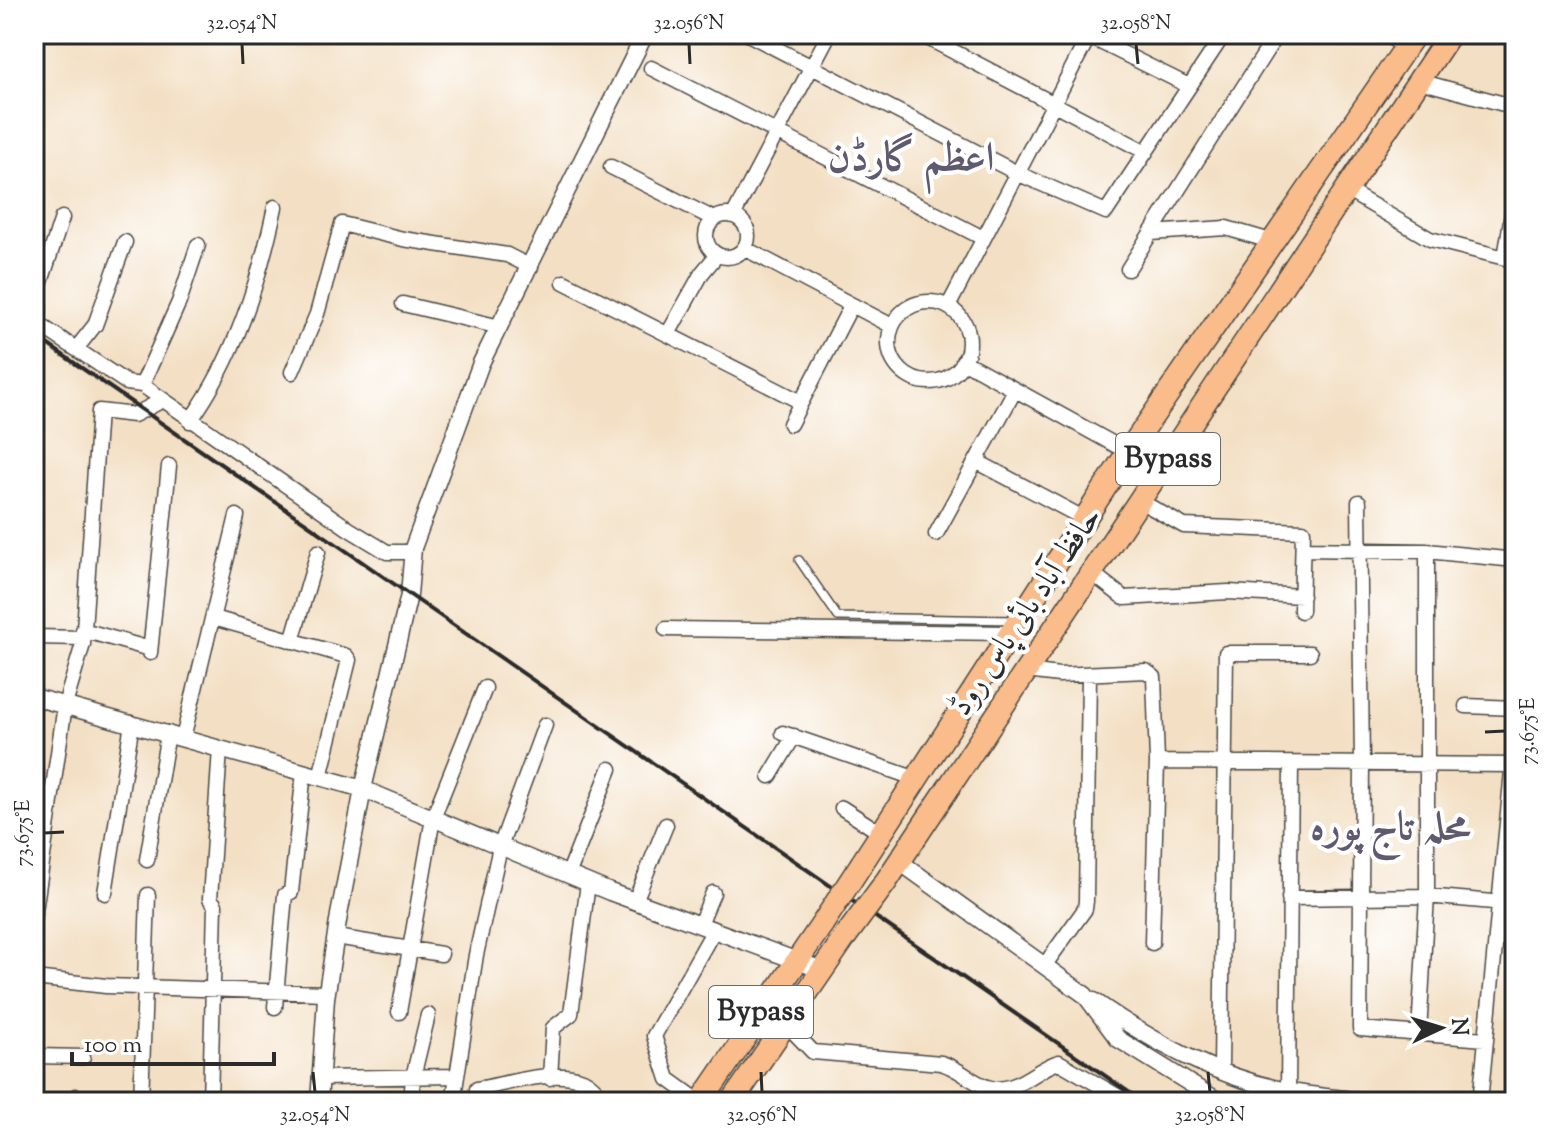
<svg xmlns="http://www.w3.org/2000/svg" width="1549" height="1136" viewBox="0 0 1549 1136" font-family="'Sorts Mill Goudy',Amiri,serif">
<rect width="100%" height="100%" fill="#fff"/>
<filter id="ink" filterUnits="userSpaceOnUse"><feTurbulence type="fractalNoise" baseFrequency=".0125" numOctaves="2"/><feDisplacementMap in="SourceGraphic" scale="16" xChannelSelector="R" yChannelSelector="G"/><feConvolveMatrix kernelMatrix="1 2 1 2 8 2 1 2 1" color-interpolation-filters="sRGB"/></filter>
<filter id="wash" filterUnits="userSpaceOnUse"><feTurbulence type="fractalNoise" baseFrequency=".006" numOctaves="4" result="noise"/><feDisplacementMap in="SourceGraphic" scale="32" xChannelSelector="R" yChannelSelector="G"/><feGaussianBlur stdDeviation="1.8" result="paint"/><feColorMatrix in="noise" values="0 0 0 0 0 0 0 0 0 0 0 0 0 0 0 0 0 1.4 0 .05"/><feComposite in="paint" operator="in"/></filter>
<g filter="url(#wash)">
<rect width="100%" height="100%" fill="#f3dfc3"/>
</g>
<g filter="url(#ink)">
<g fill="none" stroke-linecap="round" stroke-linejoin="round">
<defs>
<path id="service" d="M799,560L838,617L1015,620"/>
<path id="minor" d="M748,34L1017,173L1106,212L1224,34
M920,34L1146,152
M1084,34L1189,86
M1385,34L1406,47
M651,68L983,238
M1419,81L1515,107
M611,167L714,219
M1348,191L1430,239L1505,258
M1515,194L1505,258L1515,262
M706 236a21 21 0 1 1 42 0a21 21 0 1 1-42 0Z
M733,216L829,34
M1151,233L1226,228L1274,242
M744,248L892,326
M1128,269L1270,45
M564,282L801,402
M889 342a40 40 0 1 1 80 0a40 40 0 1 1-80 0Z
M403,304L500,327
M948,307L1090,34
M34,320L39,313V288L62,218
M34,321L127,383L142,385L349,529L387,552H412
M668,334L702,273L717,255
M76,349L95,325L125,242
M963,361L1128,452
M292,372L317,314L342,224L403,239L507,255L531,267
M142,385L179,302L198,245
M34,420L37,377
M190,421C235,358 259,282 275,207
M790,424L851,306
M976,461L1085,519
M1140,501L1184,526L1303,531L1301,611
M1359,502L1362,764L1360,1029L1485,1039
M936,534L1015,390
M1304,549L1427,551L1515,560
M1092,573L1124,598L1228,592L1302,596
M214,618L346,656L349,660L320,777
M666,629L1012,633
M83,630L150,649
M34,637L83,638
M292,641L318,552
M150,653L169,466
M1027,671L1059,675L1146,671L1154,677L1157,762L1152,943
M1466,706L1515,708
M783,733L917,779
M183,738L237,516
M1157,762L1513,765
M770,776L794,736
M842,808L882,834
M147,860L168,733
M568,875L610,769
M105,893L132,723
M1289,898L1427,896L1515,904
M635,901L666,825
M34,918L65,705L83,644L99,411L134,415L163,400
M700,924L713,893
M336,937L441,954
M1044,966L1085,909L1086,901L1089,674
M34,978L106,986L327,993
M275,1007L285,895L291,892L304,772
M399,1012L433,818L485,688
M785,1023L813,1052L941,1063C959,1068 970,1081 987,1087C1015,1096 1036,1068 1059,1062L1126,1101
M1419,1033L1427,896V551
M34,1056L83,1057
M1221,1070L1226,653H1310
M320,1078L457,1076
M550,1078L553,1028L571,1014L588,883
M477,1089C507,1084 554,1068 583,1080C592,1084 600,1094 606,1102
M1288,1092L1291,764
M76,1096V1102
M141,1102L148,895
M210,1102L215,905L210,899L220,749
M411,1102L413,1077L428,1015
M453,1102L476,955L500,847L545,725
M700,1102L668,1079L654,1036L714,930
M1480,1102L1515,740"/>
<path id="tertiary" d="M34,697L363,789L610,892L822,970
M900,862L1085,995L1118,1039L1220,1102
M1094,1001C1153,1042 1216,1077 1287,1091C1316,1097 1348,1099 1378,1102
M319,1102L326,998L339,915L363,789L409,595L413,548L481,363L645,34"/>
<path id="trunk" d="M862,863L1128,452L1415,34
M885,883L1450,34
M701,1102L823,923
M732,1102L845,937"/>
</defs>
<!-- service casing -->
<use href="#service" stroke="#494642" stroke-width="10"/>
<!-- minor casing -->
<use href="#minor" stroke="#494642" stroke-width="17"/>
<!-- tertiary casing -->
<use href="#tertiary" stroke="#494642" stroke-width="19"/>
<!-- trunk casing -->
<use href="#trunk" stroke="#494642" stroke-width="25"/>
<!-- service -->
<use href="#service" stroke="#fff" stroke-width="7"/>
<!-- minor -->
<use href="#minor" stroke="#fff" stroke-width="14"/>
<!-- tertiary -->
<use href="#tertiary" stroke="#fff" stroke-width="16"/>
<!-- trunk -->
<use href="#trunk" stroke="#f9bc8a" stroke-width="22"/>
<!-- rail -->
<path stroke="#2b2b2b" stroke-width="4" d="M34,335L1143,1102"/>
<defs>
<path id="trunk-bridge" d="M823,923L862,863
M845,937L885,883"/>
</defs>
<!-- trunk-bridge casing -->
<use href="#trunk-bridge" stroke="#494642" stroke-width="25" stroke-linecap="butt"/>
<!-- trunk-bridge -->
<use href="#trunk-bridge" stroke="#f9bc8a" stroke-width="22"/>
</g>
</g>
<!-- ticks -->
<path fill="none" stroke="#2b2b2b" stroke-width="3" d="M242,44L243,64M689,44L690,64M1136,44L1138,64M1485,732L1505,731M44,833L64,832M313,1072L315,1092M761,1072L762,1092M1208,1072L1210,1092"/>
<g text-anchor="middle" dominant-baseline="central" stroke-width="8" stroke-linejoin="round" paint-order="stroke">
<!-- shield labels -->
<g fill="#fff" stroke="#6b6b6b" stroke-width="2">
<rect x="1116" y="433" width="104" height="52" rx="6"/>
<rect x="709" y="986" width="104" height="52" rx="6"/>
</g>
<g font-size="30" font-weight="bold" fill="#2b2b2b">
<text x="1168" y="459">Bypass</text>
<text x="761" y="1012">Bypass</text>
</g>
<!-- street labels -->
<g font-size="32" fill="#2b2b2b" stroke="#fff">
<text transform="translate(1027 612) rotate(-56)">حافظ آباد بائی پاس روڈ</text>
</g>
<!-- district labels -->
<g font-size="40" font-weight="bold" fill="#605a70" stroke="#fff">
<text x="911" y="160">اعظم گارڈن</text>
<text x="1390" y="829">محلہ تاج پورہ</text>
</g>
</g>
<!-- margin -->
<rect width="1549" height="1136" fill="none" stroke="#fff" stroke-width="88"/>
<!-- north arrow -->
<g transform="translate(1441 1028) rotate(86)" stroke="#ffffff" stroke-width="6" paint-order="stroke">
<path d="M0-6L14 30L0 20L-14 30Z" fill="#2b2b2b"/>
<text y="-12" font-size="22" font-weight="bold" text-anchor="middle" fill="#2b2b2b">N</text>
</g>
<!-- scale -->
<path d="M72 1052v12h202v-12" fill="none" stroke="#2b2b2b" stroke-width="4"/>
<text x="84" y="1052" font-size="24" fill="#2b2b2b" stroke="#ffffff" stroke-width="6" paint-order="stroke">100 m</text>
<rect x="44" y="44" width="1461" height="1048" fill="none" stroke="#2b2b2b" stroke-width="3"/>
<g font-size="20" text-anchor="middle" fill="#2b2b2b">
<text x="242" y="29">32.054°N</text>
<text x="689" y="29">32.056°N</text>
<text x="1136" y="29">32.058°N</text>
<text transform="translate(1527 731) rotate(-90)" y="7">73.675°E</text>
<text transform="translate(22 833) rotate(-90)" y="7">73.675°E</text>
<text x="315" y="1121">32.054°N</text>
<text x="762" y="1121">32.056°N</text>
<text x="1210" y="1121">32.058°N</text>
</g>
</svg>
